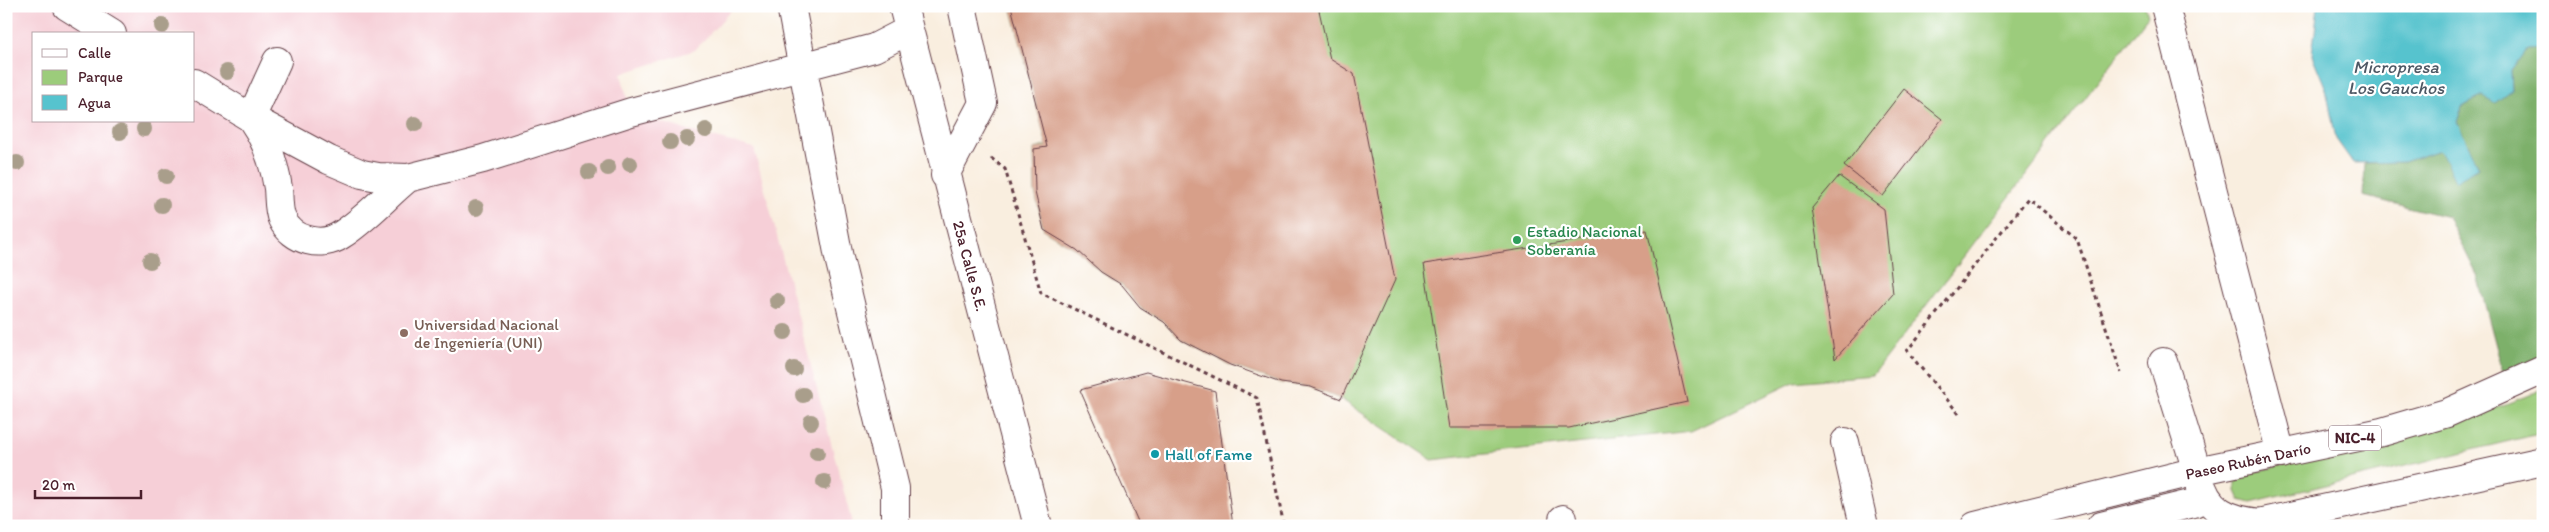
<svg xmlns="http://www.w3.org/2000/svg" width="2549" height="532" viewBox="0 0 2549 532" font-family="Itim,sans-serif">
<rect width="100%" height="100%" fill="#fff"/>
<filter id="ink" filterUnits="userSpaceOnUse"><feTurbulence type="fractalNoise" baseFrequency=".02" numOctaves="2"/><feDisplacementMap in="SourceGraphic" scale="10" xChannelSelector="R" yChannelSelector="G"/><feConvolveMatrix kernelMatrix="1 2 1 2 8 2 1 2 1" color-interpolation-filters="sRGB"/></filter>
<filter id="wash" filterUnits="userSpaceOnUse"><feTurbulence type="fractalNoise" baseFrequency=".0096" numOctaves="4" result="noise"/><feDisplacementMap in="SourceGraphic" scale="20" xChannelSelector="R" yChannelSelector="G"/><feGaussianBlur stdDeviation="1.12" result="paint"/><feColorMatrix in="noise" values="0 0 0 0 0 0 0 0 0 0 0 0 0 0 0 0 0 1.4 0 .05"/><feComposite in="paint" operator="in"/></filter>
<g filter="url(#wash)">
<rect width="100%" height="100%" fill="#f9eedf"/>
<!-- built -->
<path fill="#f6cfd7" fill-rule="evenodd" d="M6,6H735L695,50L621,74L631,112L689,131L754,148L851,519L849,526H6ZM34,34H194V121H34Z"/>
<!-- green -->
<path fill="#9ccc7b" stroke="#737653" d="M1011,6H2145L2148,16L1873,375L1794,382L1691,431L1432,460L1341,399L1311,387L1281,383L1230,365L1181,340L1164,322L1140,307L1122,285L1101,272L1077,250L1044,230L1035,192L1034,149L1047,146Z
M2543,389V433L2251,503L2240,500L2236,491V479L2242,475C2343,450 2447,431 2543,389Z"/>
<!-- forest -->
<path fill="#7db06b" stroke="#64684b" d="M2526,49H2543V370L2507,387L2477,275L2448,217L2363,196L2365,163L2404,162L2440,150L2479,167L2457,122L2462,107L2483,96L2512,90L2511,70Z"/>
<!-- water -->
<path fill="#56c3ce" stroke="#50717c" d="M2318,6H2543V49L2526,50L2511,70L2512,90L2495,103L2483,96L2462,107L2457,122L2479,167L2455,181L2440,150L2404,162L2353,163L2336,139L2326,89L2312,55Z"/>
<g id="blocks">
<!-- building -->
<path fill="#d79f89" d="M1011,6H1318L1330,59L1354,74L1395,280L1341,399L1311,387L1281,383L1230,365L1181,340L1164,322L1140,307L1122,285L1101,272L1077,250L1044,230L1035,192L1034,149L1047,147Z
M1904,89L1942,119L1883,196L1844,166Z
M1839,176L1884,209L1893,294L1835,359L1812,208Z
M1647,230L1687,402L1569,428H1449L1424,264Z
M1146,372L1215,391L1233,526H1140L1080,390Z"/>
</g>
</g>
<g filter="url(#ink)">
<use href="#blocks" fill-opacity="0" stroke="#643e46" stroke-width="1"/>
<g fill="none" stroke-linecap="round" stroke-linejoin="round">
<defs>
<path id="minor" d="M67,6L112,34
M791,6L839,258L895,488V526
M903,6L1038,526
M2165,6L2281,454
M194,83L251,118L329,160L362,174L378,177L408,178L483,159L631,112L874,48L909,30
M251,118C266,139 274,162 278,188C279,198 278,210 282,219C292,241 322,248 341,235C365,220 386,196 408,178
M251,118L277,61
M945,175L983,103L962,6
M2163,362L2197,471
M1845,442L1864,526
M1563,519L1564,526"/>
<path id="highway" d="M2199,477C2207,511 2228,520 2261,523
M1975,526L2197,471L2382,432L2447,413L2543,370
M2101,526L2194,503L2201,494V488
M2245,526L2543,461"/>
</defs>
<!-- minor casing -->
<use href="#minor" stroke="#643e46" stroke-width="30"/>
<!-- highway casing -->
<use href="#highway" stroke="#643e46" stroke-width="30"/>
<!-- path -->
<path stroke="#643e46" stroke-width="3" stroke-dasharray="4 4" stroke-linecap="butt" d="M991,158L1005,169L1041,293L1257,398L1284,526
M1959,414L1907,351L2028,198L2077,239L2121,373"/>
<!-- minor -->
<use href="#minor" stroke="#fff" stroke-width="28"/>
<!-- highway -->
<use href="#highway" stroke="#fff" stroke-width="28"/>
</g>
<!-- trees -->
<g fill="#a99e8b">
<circle cx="162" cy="26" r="8"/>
<circle cx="227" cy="72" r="8"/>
<circle cx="415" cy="124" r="8"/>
<circle cx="144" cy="129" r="8"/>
<circle cx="706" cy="130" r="8"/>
<circle cx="120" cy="132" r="8"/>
<circle cx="687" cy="139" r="8"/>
<circle cx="670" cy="142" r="8"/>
<circle cx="17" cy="163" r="8"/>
<circle cx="630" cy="164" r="8"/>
<circle cx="608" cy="168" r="8"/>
<circle cx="589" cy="172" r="8"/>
<circle cx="166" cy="176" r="8"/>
<circle cx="162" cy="205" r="8"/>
<circle cx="476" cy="208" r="8"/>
<circle cx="150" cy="261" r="8"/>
<circle cx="777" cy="301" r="8"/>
<circle cx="785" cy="332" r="8"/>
<circle cx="794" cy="369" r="8"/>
<circle cx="803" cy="395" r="8"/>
<circle cx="811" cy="422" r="8"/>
<circle cx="817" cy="453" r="8"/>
<circle cx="824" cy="482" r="8"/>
</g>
</g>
<!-- markers -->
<circle fill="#2e9e5b" stroke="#fff" stroke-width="2" cx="1517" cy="240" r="5"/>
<circle fill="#8d6e63" stroke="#fff" stroke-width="2" cx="404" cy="333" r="5"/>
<circle fill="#0f9aa8" stroke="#fff" stroke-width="2" cx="1155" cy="454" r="5"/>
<g text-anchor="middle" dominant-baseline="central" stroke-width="4.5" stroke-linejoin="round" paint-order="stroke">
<!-- shield labels -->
<rect fill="#fff" stroke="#80626b" stroke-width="1" x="2329" y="425.5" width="52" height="25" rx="4"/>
<g font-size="15" font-weight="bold" fill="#4a1f2b">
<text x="2355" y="438">NIC-4</text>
</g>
<!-- leisure labels -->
<g font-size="16" fill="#27864d" stroke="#fff" text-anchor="start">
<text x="1527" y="231">Estadio Nacional<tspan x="1527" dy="18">Soberanía</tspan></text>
</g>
<!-- street labels -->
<g font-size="16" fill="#4a1f2b" stroke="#fff">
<text transform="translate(970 266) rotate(75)">25a Calle S.E.</text>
<text transform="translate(2248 461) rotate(-12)">Paseo Rubén Darío</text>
</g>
<!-- education labels -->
<g font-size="16" fill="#785e54" stroke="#fff" text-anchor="start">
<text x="414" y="324">Universidad Nacional<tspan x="414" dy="18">de Ingeniería (UNI)</tspan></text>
</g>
<!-- culture labels -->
<g font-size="16" fill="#0d838f" stroke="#fff" text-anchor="start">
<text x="1165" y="454">Hall of Fame</text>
</g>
<!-- water labels -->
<g font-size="18" font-style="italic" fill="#4e5864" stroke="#fff">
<text x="2396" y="67">Micropresa<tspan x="2396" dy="21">Los Gauchos</tspan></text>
</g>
</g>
<!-- margin -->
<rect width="2549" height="532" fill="none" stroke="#fff" stroke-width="25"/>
<!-- legend -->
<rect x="32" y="32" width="162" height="90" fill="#ffffff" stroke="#b7a5aa"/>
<rect x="42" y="49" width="25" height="8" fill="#ffffff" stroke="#b7a5aa"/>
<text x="78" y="58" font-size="15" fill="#4a1f2b">Calle</text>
<rect x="42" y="70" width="25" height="15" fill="#9ccc7b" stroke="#b7a5aa"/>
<text x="78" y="82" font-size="15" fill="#4a1f2b">Parque</text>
<rect x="42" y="95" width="25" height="15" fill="#56c3ce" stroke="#b7a5aa"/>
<text x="78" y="108" font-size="15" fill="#4a1f2b">Agua</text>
<!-- scale -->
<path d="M35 490v8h106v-8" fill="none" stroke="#4a1f2b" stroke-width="2.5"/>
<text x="42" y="490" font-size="15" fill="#4a1f2b" stroke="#ffffff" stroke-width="4" paint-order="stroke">20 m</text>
</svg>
